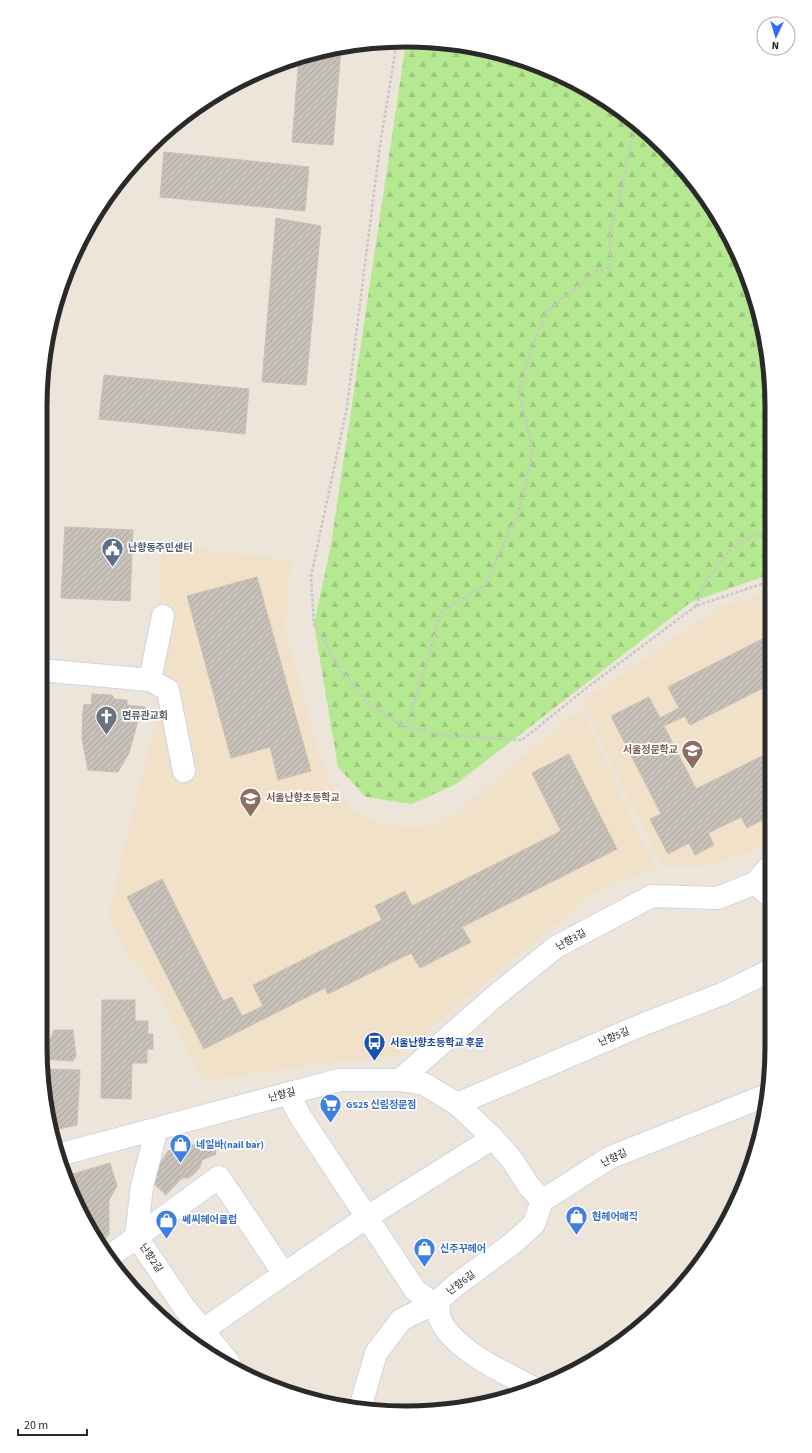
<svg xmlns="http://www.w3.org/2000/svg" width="812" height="1453" viewBox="0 0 812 1453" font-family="'Source Sans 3','Noto Sans KR',sans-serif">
<defs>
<pattern id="forest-firs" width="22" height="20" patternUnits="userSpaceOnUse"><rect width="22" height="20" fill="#b4e991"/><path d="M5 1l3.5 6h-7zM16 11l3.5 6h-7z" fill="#9bc87d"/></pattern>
<pattern id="building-hatch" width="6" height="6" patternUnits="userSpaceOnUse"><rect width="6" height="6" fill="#c8c1ba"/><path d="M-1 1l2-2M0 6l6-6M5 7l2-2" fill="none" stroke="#aca6a0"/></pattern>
</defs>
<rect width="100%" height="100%" fill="#ede4da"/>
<!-- education -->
<path fill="#f0e1c8" d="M159,543L259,557L291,560L285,628L322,763L334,789L351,808L381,824L424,828L458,811L581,709L654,866L590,896L394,1057L354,1059L217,1079L205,1083L161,995L123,947L109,913L150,744L163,705L153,642L159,600Z
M770,591V839L764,846L709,866H661L582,701L721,607Z"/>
<!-- forest -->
<path fill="url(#forest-firs)" d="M406,42L454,43L523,59L589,89L665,147L710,203L752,288L769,358L770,574L691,602L456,784L412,804L366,797L338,767L314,624L331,545Z"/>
<!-- building -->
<path fill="url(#building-hatch)" stroke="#c9c0b4" d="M341,48L333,145L292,142L299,57L311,53Z
M164,152L309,167L305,211L160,197Z
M276,218L321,226L306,385L262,382Z
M104,375L249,389L245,434L99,419Z
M65,527L133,530L130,601L61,598Z
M257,577L311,771L278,780L270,747L231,758L187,596Z
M770,635V698L765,687L690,725L685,716L664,726L696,789L770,752V816L747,828L741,817L708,833L714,845L695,855L689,843L668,854L650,819L661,814L611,716L649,697L660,718L679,708L668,687Z
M92,694L112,695L114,699L127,700V705L145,707V718L139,717L129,753L118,772L88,770L82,739L83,711L84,704L91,705Z
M569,754L617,849L462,927L471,942L420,968L411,953L328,994L325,988L204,1049L127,897L162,879L223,1001L232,997L242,1016L263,1006L253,985L382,920L375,906L405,891L412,906L561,831L532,773Z
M102,1000H135V1021H148V1034H153V1049H147V1063H132L131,1099L101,1098Z
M54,1030H73L76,1056L73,1061L42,1059V1057Z
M45,1069L80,1070L77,1125L54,1130L45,1074Z
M215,1140L216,1154L202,1160L200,1167L195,1173L189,1178H182L166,1195L150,1180L168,1151Z
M110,1163L117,1186L109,1200V1234L102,1244L66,1176Z"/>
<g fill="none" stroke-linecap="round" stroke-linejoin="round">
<defs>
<path id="minor" d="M40,670L150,680L168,690L184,771
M150,680L163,616
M755,883L771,897
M400,1080L494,997L556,947L652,896L718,898L755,883L771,865
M288,1093L300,1116L415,1290L434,1304
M457,1104L644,1024L722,994L771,970
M157,1129L142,1186L136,1236L184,1307L229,1363
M58,1155L339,1080H400L424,1084L457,1104L493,1138L512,1160L529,1186L542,1201
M542,1201L609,1158L767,1095
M109,1257L219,1177L284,1274L203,1330
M284,1274L367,1217L493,1138
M534,1388C506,1374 452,1349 440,1319C438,1314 439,1306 438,1301L456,1285L512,1244L534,1224L542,1201
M361,1405L376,1353L401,1320L438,1301"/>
</defs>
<!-- minor casing -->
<use href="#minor" stroke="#cfd4e4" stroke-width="24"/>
<!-- path -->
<path stroke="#c8c8c8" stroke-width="2.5" stroke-dasharray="3 2" stroke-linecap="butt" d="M397,41L380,145L347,407L311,576L314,624L338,666L369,704L406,728L423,730L441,735L522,740L584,690L696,606L770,581
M696,606L706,581L733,547L756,534L769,531
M406,728L442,611L485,585L520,508L533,451L519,391L533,345L546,312L595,272L610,266V231L619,199L635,125"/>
<!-- minor -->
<use href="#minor" stroke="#fff" stroke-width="22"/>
</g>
<!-- icons -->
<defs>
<symbol id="civic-pin" viewBox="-11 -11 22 30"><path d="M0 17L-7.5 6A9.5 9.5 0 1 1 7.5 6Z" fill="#5c6f8a" stroke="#fff"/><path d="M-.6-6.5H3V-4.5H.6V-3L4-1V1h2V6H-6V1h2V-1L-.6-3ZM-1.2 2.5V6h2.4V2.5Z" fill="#fff"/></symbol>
<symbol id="church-pin" viewBox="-11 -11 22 30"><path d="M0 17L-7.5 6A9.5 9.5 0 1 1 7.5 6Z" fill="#6b7280" stroke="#fff"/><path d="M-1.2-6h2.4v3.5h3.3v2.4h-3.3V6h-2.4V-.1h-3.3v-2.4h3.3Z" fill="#fff"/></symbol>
<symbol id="school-pin" viewBox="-11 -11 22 30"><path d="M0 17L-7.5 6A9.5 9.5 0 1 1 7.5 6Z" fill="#8d6e63" stroke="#fff"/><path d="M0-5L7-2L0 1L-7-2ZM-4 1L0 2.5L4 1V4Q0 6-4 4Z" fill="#fff"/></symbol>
<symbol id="bus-pin" viewBox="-11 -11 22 30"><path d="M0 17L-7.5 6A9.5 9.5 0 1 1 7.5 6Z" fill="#1a4fb4" stroke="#fff"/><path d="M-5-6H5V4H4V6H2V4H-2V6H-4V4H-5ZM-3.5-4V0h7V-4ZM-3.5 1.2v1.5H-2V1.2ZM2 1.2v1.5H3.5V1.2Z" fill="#fff"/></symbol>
<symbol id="supermarket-pin" viewBox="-11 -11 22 30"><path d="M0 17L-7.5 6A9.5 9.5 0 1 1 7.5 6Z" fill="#3f7fe0" stroke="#fff"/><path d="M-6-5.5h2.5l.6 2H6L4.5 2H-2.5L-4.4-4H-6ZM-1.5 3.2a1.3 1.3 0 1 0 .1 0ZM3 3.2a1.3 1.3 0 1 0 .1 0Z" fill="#fff"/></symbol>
<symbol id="shop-pin" viewBox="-11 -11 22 30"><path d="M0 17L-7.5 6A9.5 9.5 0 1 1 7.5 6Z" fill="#3f7fe0" stroke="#fff"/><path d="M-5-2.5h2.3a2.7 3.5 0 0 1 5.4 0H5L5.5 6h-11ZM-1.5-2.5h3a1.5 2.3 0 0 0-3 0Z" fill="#fff"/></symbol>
</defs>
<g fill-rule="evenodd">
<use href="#civic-pin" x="100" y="536" width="25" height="34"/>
<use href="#church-pin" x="94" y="704" width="25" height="34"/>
<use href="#school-pin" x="680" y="738" width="25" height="34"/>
<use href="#school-pin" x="238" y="786" width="25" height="34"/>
<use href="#bus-pin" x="362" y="1030" width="25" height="34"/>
<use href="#supermarket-pin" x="318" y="1092" width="25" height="34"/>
<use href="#shop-pin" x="168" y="1132" width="25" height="34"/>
<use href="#shop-pin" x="564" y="1204" width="25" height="34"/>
<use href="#shop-pin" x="154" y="1208" width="25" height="34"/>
<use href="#shop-pin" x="412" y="1236" width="25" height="34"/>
</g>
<g text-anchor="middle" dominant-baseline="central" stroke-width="3.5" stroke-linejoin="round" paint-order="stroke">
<!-- service labels -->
<g font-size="10" font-weight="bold" fill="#4e5e75" stroke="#fff" text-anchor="start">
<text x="128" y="548">난향동주민센터</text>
</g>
<!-- worship labels -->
<g font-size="10" font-weight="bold" fill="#5b616d" stroke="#fff" text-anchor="start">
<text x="122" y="716">면류관교회</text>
</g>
<!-- education labels -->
<g font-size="10" font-weight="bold" fill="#785e54" stroke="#fff" text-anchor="end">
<text x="678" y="750">서울정문학교</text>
<text x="266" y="798" text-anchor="start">서울난향초등학교</text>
</g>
<!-- street labels -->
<g font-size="10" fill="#2a2a2a" stroke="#fff">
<text transform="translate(571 940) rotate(-29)">난향3길</text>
<text transform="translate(614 1037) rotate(-23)">난향5길</text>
<text transform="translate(282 1095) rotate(-15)">난향길</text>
<text transform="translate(614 1158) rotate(-26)">난향길</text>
<text transform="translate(151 1258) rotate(56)">난향2길</text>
<text transform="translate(461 1283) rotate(-37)">난향6길</text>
</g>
<!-- transit labels -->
<g font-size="10" font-weight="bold" fill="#164399" stroke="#fff" text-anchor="start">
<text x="390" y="1043">서울난향초등학교 후문</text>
</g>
<!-- shop labels -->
<g font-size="10" font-weight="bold" fill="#366cbe" stroke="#fff" text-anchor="start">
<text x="346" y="1105">GS25 신림정문점</text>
<text x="196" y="1145">네일바(nail bar)</text>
<text x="592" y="1217">현헤어매직</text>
<text x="182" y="1220">쎄씨헤어클럽</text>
<text x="440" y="1249">신주꾸헤어</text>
</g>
</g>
<!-- crop -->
<path d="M0 0H812V1453H0ZM406 47H406A359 359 0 0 1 765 406V1047A359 359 0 0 1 406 1406H406A359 359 0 0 1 47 1047V406A359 359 0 0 1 406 47Z" fill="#fff" fill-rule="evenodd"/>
<path fill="none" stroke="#2a2a2a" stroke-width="5" d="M406 47H406A359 359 0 0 1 765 406V1047A359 359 0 0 1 406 1406H406A359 359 0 0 1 47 1047V406A359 359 0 0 1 406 47Z"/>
<!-- north arrow -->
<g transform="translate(776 36) rotate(184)"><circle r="19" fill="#ffffff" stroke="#aaaaaa"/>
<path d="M0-3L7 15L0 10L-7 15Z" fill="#3567ff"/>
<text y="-6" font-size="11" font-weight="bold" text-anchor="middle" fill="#2a2a2a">N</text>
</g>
<!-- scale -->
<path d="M18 1429v6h69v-6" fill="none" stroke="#2a2a2a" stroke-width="2"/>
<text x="24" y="1429" font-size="12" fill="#2a2a2a" stroke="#ffffff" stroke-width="3" paint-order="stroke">20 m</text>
</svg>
